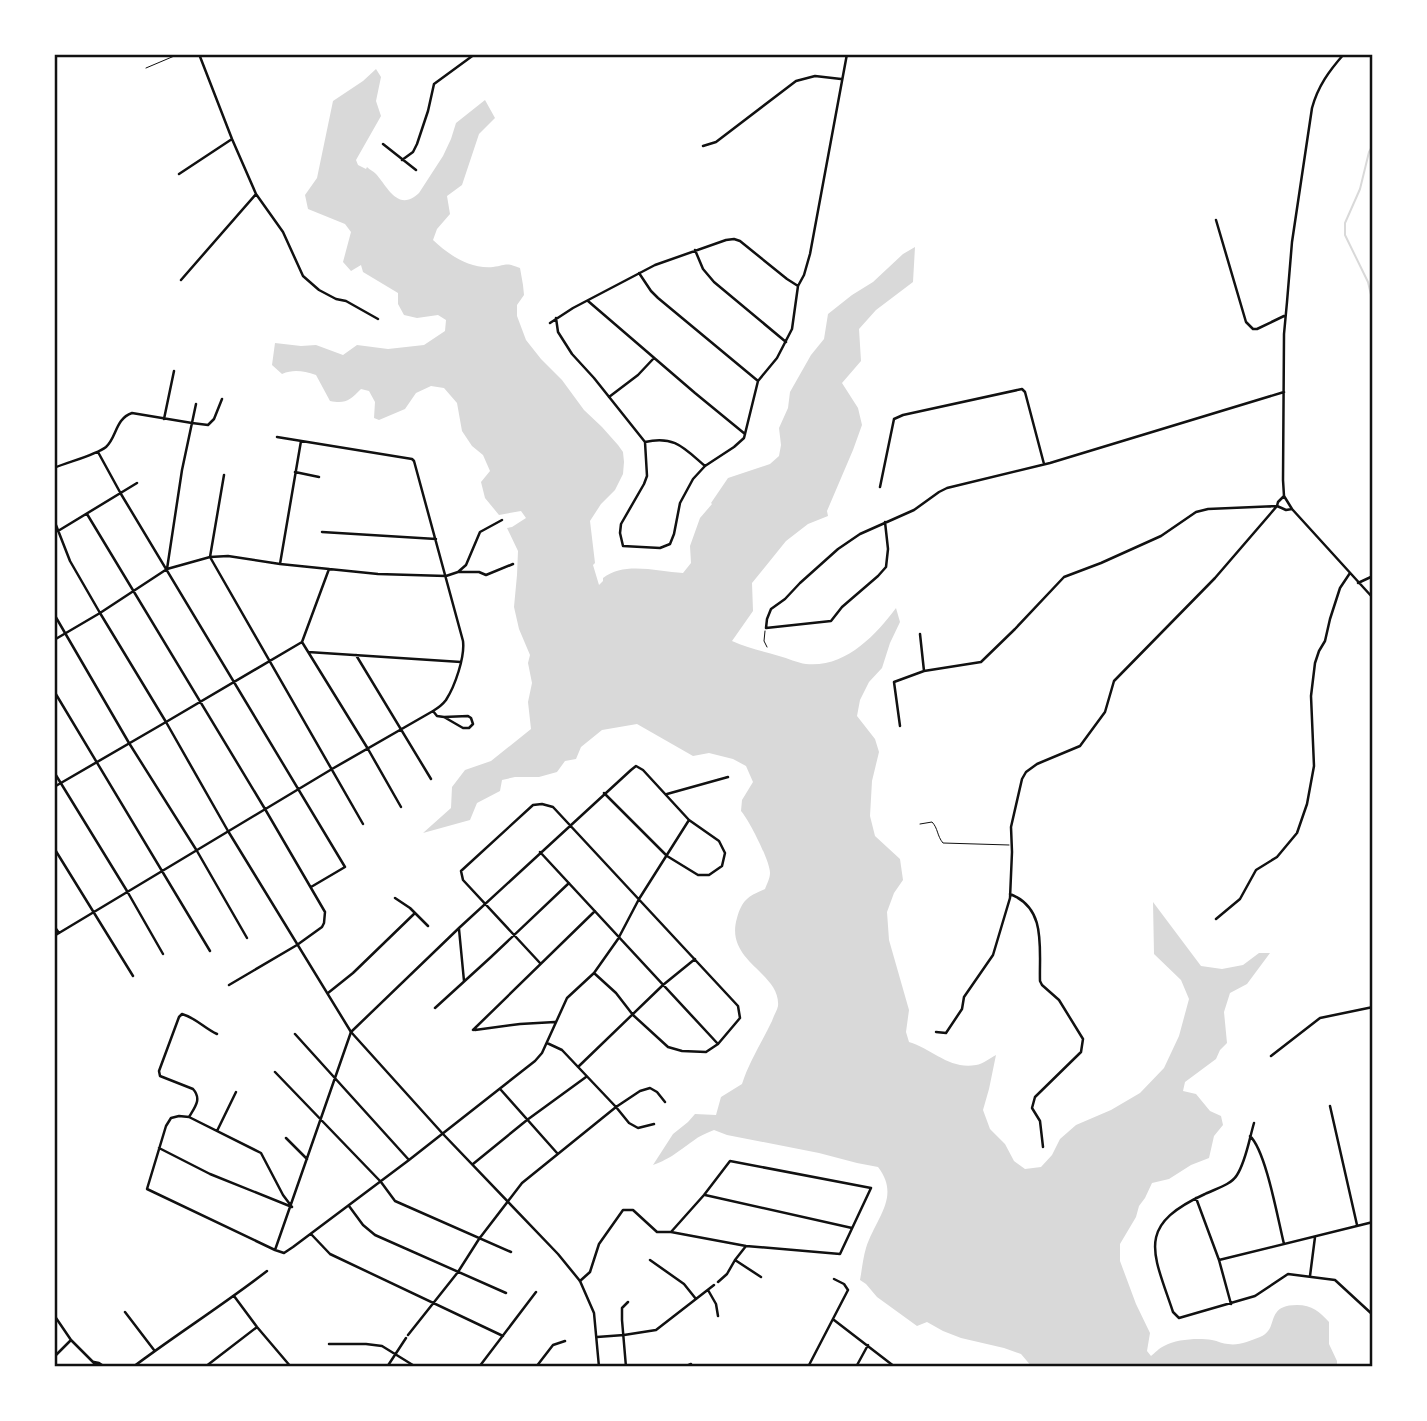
<svg xmlns="http://www.w3.org/2000/svg" width="1427" height="1421" viewBox="0 0 1427 1421" font-family="'IBM Plex Serif',serif">
<rect width="100%" height="100%" fill="#fff"/>
<!-- water -->
<path fill="#d9d9d9" d="M376,69L381,77L376,101L381,116L356,160L358,165L366,169L367,167C370,170 373,171 376,174C387,186 398,213 419,193L443,156L451,139L456,123L485,100L495,118L479,134L462,185L447,196L450,214L437,229L433,240C449,255 469,269 493,267C507,265 505,262 520,268L523,285L524,295L517,305V316L526,340L541,359L562,380L584,410L602,427L618,445L623,452L624,462L623,474L615,490L601,504L590,521L595,563L593,565L599,585L603,581V578C625,561 658,572 683,573L691,563L690,546L700,518L712,504L711,503L728,478L770,464L779,456L781,445L779,428L788,408L790,392L811,355L824,339L828,314L852,295L873,282L903,254L915,247L913,282L876,310L859,329L861,361L842,383L858,408L862,425L853,450L827,511L828,516L808,524L786,541L752,583L753,611L732,641C747,648 763,651 779,656C788,658 797,663 806,664C845,668 875,636 896,608L900,622L890,643L882,668L869,682L860,700L857,716L875,739L879,752L872,781L870,816L875,836L900,859L903,880L894,893L887,912L889,940L909,1010L906,1032L909,1042C932,1049 950,1070 976,1065C983,1064 990,1058 996,1055L989,1089L983,1110L990,1129L1005,1144L1014,1161L1025,1169L1041,1167L1052,1155L1060,1139L1076,1125L1111,1110L1140,1093L1164,1068L1179,1036L1189,999L1181,980L1154,954L1153,902L1201,966L1222,969L1243,965L1259,953H1270L1247,984L1230,993L1224,1012L1227,1043L1220,1050L1216,1059L1185,1082L1183,1091L1196,1094L1210,1111L1221,1116L1223,1125L1214,1136L1209,1158L1191,1165L1169,1179L1152,1183L1145,1198L1139,1206L1136,1217L1120,1244V1261L1136,1304L1150,1333L1147,1351L1151,1356C1155,1353 1159,1348 1164,1346C1177,1339 1198,1338 1212,1340C1218,1341 1223,1344 1228,1344C1238,1346 1250,1341 1260,1337C1280,1329 1264,1305 1297,1305C1312,1305 1320,1312 1329,1322V1344L1337,1361V1367H1032L1021,1354L1004,1348L961,1338L943,1331L927,1322L917,1326L877,1297L866,1284L860,1280C862,1269 863,1258 866,1248C876,1217 901,1197 878,1167L857,1163L819,1153L727,1135L714,1130C707,1133 699,1136 693,1141C677,1152 672,1158 653,1165L673,1134L688,1122L695,1114L716,1115L721,1097L742,1084C749,1062 762,1042 772,1021C773,1017 777,1011 778,1006C781,972 724,962 737,918C742,900 748,896 765,889C767,884 770,878 770,873C770,861 749,820 741,811L742,800L753,782L746,766L733,759L709,753L693,756L637,724L602,730L581,747L576,759L565,761L557,772L539,777H515L502,780L500,791L477,803L470,820L423,833L451,808L452,787L465,770L491,761L531,729L528,702L532,683L528,663L530,655L519,629L514,607L517,575L518,551L507,528L512,527L526,518L521,511L499,515L485,498L481,482L490,471L483,455L472,446L462,431L457,403L444,388L431,386L416,393L405,409L379,420L374,418L375,402L369,391L361,389C350,400 346,404 330,401L316,375C303,371 294,369 282,374L272,365L275,343L301,346L316,345L343,355L357,345L388,349L424,345L445,331L446,320L438,315L417,318L404,315L398,304V293L363,272L361,265L351,271L343,262L351,232L345,224L308,209L305,195L317,178L333,101L363,81Z"/>
<g fill="none" stroke-linecap="round" stroke-linejoin="round">
<!-- stream -->
<path stroke="#d9d9d9" stroke-width="2" d="M1373,145L1369,152L1360,189L1345,223V235L1368,282L1373,303"/>
<!-- service -->
<path stroke="#111" stroke-width="1" d="M146,68L179,54
M765,631L764,641L767,647
M920,824L932,822C938,828 937,836 943,843L1009,845"/>
<!-- minor -->
<path stroke="#111" stroke-width="2.5" d="M199,54L232,139L256,194L283,232L303,276L319,290L336,299L346,301L378,319
M1344,54C1329,71 1318,86 1312,108L1292,242L1287,302L1284,334L1283,480L1284,496L1292,509L1373,598
M383,144L416,170
M703,146L716,142L796,81L815,76L841,79
M402,160L413,152L417,144L428,111L434,84L475,54
M179,174L232,139
M1216,220L1246,322L1253,329H1257L1284,316
M695,250L703,269L714,282L786,342
M639,273L651,291L658,298L758,381
M181,280L256,194
M588,301L695,393L745,434
M556,318L558,332L572,354L594,378L645,442L647,476L644,484L621,524L620,533L623,546L660,548L670,544L674,534L680,503L693,479L705,466L734,447L744,438L758,381L777,358L792,329L798,286L804,275L810,254L847,54
M550,323L573,308L655,265L726,240L734,239L740,241L787,279L798,286
M609,397L638,375L654,358
M164,419L174,371
M645,442C674,435 684,448 705,466
M98,452L121,494L345,867L311,887
M54,468C68,462 96,455 106,447C117,437 115,419 132,413L192,423L208,425L214,419L222,399
M295,472L319,477
M224,475L210,557L363,824
M880,487L894,419L903,415L1022,389L1025,392L1044,464
M87,514L265,809L325,912L324,923L322,927L297,945L229,985
M54,520L70,561L100,613L167,569L210,557L228,556L280,564L378,574L446,576L458,572L466,565L480,532L502,520
M885,522L888,549L886,567L878,576L842,607L831,621L766,628L767,619L771,609L785,599L800,583L838,549L860,534L914,510L939,492L947,488L1050,463L1284,392
M58,531L137,483
M322,532L436,539
M280,564L301,441
M167,569L182,470L196,404
M329,569L302,642L368,749L401,807
M458,572H479L486,575L513,564
M1358,583L1373,576
M54,614L129,743L197,851L247,938
M920,634L924,671
M308,652L461,662
M356,655L431,779
M54,691L210,951
M433,711L437,716L444,717L463,728H469L473,724L471,718L468,716L444,717
M166,722L302,642
M900,726L894,682L924,671L981,662L1015,629L1064,577L1101,563L1161,536L1196,512L1208,509L1277,506L1278,502L1284,496
M54,772L127,891L163,954
M667,794L728,777
M54,848L133,976
M540,852L718,1044
M1010,894C1047,908 1039,948 1040,981L1042,985L1059,1000L1083,1039L1081,1052L1035,1097L1032,1108L1040,1121L1043,1147
M395,898L410,908L428,926
M1216,919L1240,899L1256,870L1277,857L1297,833L1307,804L1314,766L1311,696L1315,663L1319,651L1325,641L1330,619L1340,588L1350,573
M54,926L59,933
M459,929L464,981
M54,936L332,769L433,711C438,708 443,704 446,700C455,686 465,657 463,641L414,461L412,459L277,437
M540,963L463,880L461,871L533,805L542,804L553,807L738,1006L740,1018L718,1044L706,1052L682,1051L668,1047L633,1015L616,993L594,973
M328,993L353,973L415,913
M435,1008L491,957L569,883
M473,1030L595,911
M475,1030L520,1024L555,1022
M936,1032L946,1033L962,1009L964,997L993,955L1010,898L1012,852L1011,827L1022,779L1026,772L1037,764L1080,746L1105,712L1114,681L1215,578L1277,506L1286,510L1292,509
M295,1034L409,1160
M547,1043L562,1050L616,1107L629,1123L638,1128L654,1124
M1271,1056L1320,1018L1373,1007
M578,1067L663,985L695,959
M275,1072L381,1182L395,1201L511,1252
M501,1090L557,1153
M1330,1106L1357,1225
M189,1117C195,1107 202,1099 193,1089L160,1076L159,1071L179,1017L182,1014C196,1018 204,1028 217,1034
M1254,1123C1249,1140 1246,1161 1237,1175C1231,1185 1215,1189 1205,1194C1135,1226 1153,1252 1173,1312L1179,1318L1255,1296L1288,1274L1335,1280L1373,1315
M217,1131L236,1092
M1250,1136C1266,1151 1278,1220 1284,1244
M286,1138L307,1159
M159,1148L210,1174L292,1207
M473,1164L527,1120L586,1077
M705,1195L852,1228
M1196,1198L1219,1260L1231,1304
M349,1206L363,1225L375,1235L506,1293
M292,1207L283,1195L261,1153L189,1117L179,1116L171,1118L166,1126L147,1189L275,1250L284,1253L293,1247L409,1160L535,1061L542,1053L567,998L594,973L618,939L639,899L689,820
M311,1234L330,1254L503,1336
M275,1250L351,1032L459,928L631,770L636,766L643,770L689,820L719,841L725,853L722,866L709,875H698L667,856L604,793
M650,1260L684,1284L696,1299
M735,1260L761,1277
M1219,1260L1373,1222
M1310,1276L1315,1237
M580,1281L590,1272L599,1244L623,1210H633L657,1232H671L746,1246L840,1254L871,1188L730,1161L704,1195L671,1232
M718,1282L727,1274L735,1260L746,1246
M708,1290L716,1304L718,1316
M234,1296L257,1327L291,1367
M125,1312L154,1350
M54,1315L71,1340L98,1367
M834,1320L895,1367
M408,1335L458,1272L479,1239L522,1183L616,1107L640,1091L650,1088L657,1092L665,1102
M597,1337L624,1335L656,1330L714,1285
M329,1344H366L382,1346L416,1367
M54,1357L71,1340
M94,1362L99,1363L105,1367
M133,1367C177,1334 223,1305 267,1271
M205,1367L257,1327
M387,1367L406,1338
M479,1367L536,1292
M536,1367L553,1345L565,1341
M626,1367L622,1320V1308L628,1302
M684,1367L691,1364
M808,1367L848,1290L844,1284L834,1279
M856,1367L868,1345"/>
<!-- tertiary -->
<path stroke="#111" stroke-width="2.5" d="M54,640L100,613L166,722L228,831L351,1032L443,1134L558,1254L580,1281L594,1313L599,1367
M54,787L166,722"/>
</g>
<!-- border -->
<rect width="1427" height="1421" fill="none" stroke="#ffffff" stroke-width="112"/>
<rect x="56" y="56" width="1315" height="1309" fill="none" stroke="#111" stroke-width="2.5"/>
</svg>
